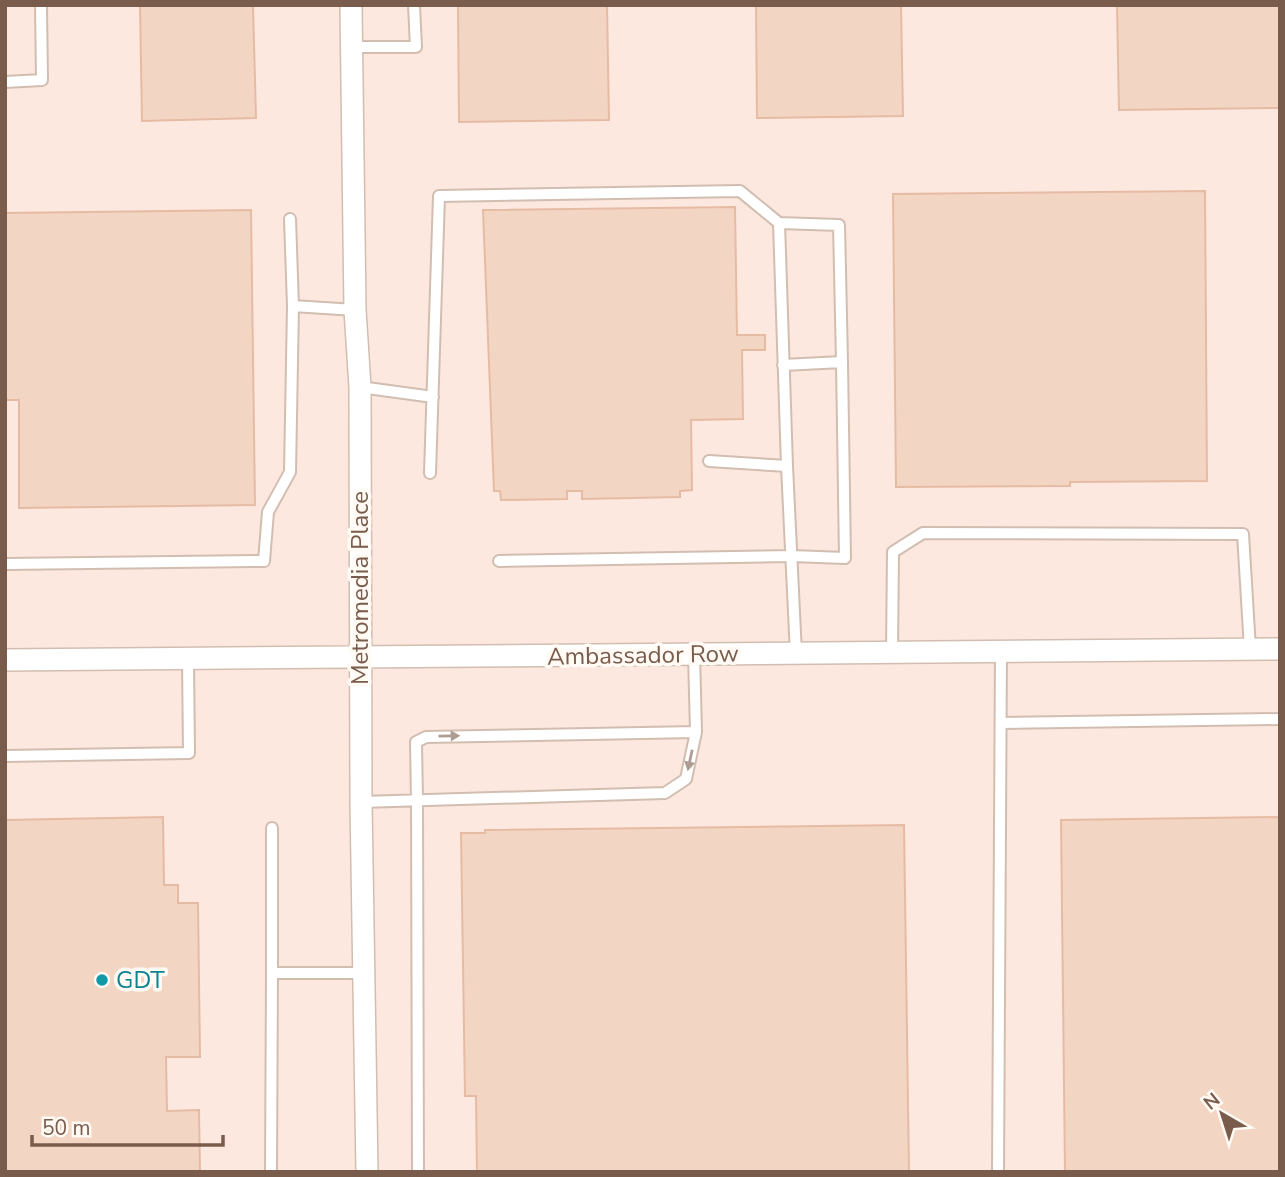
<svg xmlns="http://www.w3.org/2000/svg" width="1285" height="1177" viewBox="0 0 1285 1177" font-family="'Nunito Sans',sans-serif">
<rect width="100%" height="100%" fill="#fdf6ec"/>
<!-- commercial -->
<path fill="#fde8e0" d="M5,5H1280V1172H5Z"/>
<!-- building -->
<path fill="#f3d5c3" stroke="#e6bba3" stroke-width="2" d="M140,5H253L256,118L142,121Z
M458,5H607L609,120L459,122Z
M756,5H901L903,116L757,118Z
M1117,5H1280V108L1119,110Z
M1205,191L1207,481L1070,482V486L896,487L893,194Z
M735,207L737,335H765V350H742L743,419L691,420L692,490L680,491V497L582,499V491H567V499L501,500L500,491H494L483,210Z
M251,210L255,505L19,508V400H5V213Z
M163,817L164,885H178V903H198L200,1057H166L167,1111L199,1110L200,1172H5V820Z
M1280,817V1172H1065L1061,820Z
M904,825L909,1172H477L476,1096H465L461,833H485V830Z"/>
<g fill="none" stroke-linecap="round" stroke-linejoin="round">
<defs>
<path id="lane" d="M352,47H416L414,5
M5,82L42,80L41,5
M779,223L839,225L842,362L783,365
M293,306L355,310
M360,387L433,397
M709,461L787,466L796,654
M430,473L439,196L740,191L779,223L787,466
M499,561L792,556L845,558L842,362
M5,564L264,561L268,512L290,472L293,306L290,219
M892,653L893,552L923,533L1243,534L1250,649
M694,655L696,732
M1001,723L1280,719
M5,756L189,753L188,659
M361,802L665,793L686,779L696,732L426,737L416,742L417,801L418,1172
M272,828V973H364
M271,1172L272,973
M998,1172L1001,652"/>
<path id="street" d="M351,5L355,310L360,387L361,802L367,1172
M5,660L1280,649"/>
</defs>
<!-- lane casing -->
<use href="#lane" stroke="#d1beb0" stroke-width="14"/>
<!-- street casing -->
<use href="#street" stroke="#d1beb0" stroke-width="24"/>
<!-- lane -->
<use href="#lane" stroke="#fff" stroke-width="10"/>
<!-- street -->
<use href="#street" stroke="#fff" stroke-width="21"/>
</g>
<!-- one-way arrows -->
<defs><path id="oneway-solid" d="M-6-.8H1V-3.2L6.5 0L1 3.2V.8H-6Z" transform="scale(1.75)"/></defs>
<g fill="#af9d94">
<use href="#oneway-solid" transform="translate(449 736) rotate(-1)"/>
<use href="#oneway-solid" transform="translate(690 760) rotate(102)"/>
</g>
<!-- markers -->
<circle fill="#0f9aa8" stroke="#fffaf3" stroke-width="2.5" cx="102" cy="980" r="7"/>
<g text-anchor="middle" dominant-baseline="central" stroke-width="7" stroke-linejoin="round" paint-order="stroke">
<!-- street labels -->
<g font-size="24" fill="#7a5c4d" stroke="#fffaf3">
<text transform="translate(360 588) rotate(-90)">Metromedia Place</text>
<text transform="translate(643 655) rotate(-1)">Ambassador Row</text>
</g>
<!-- culture labels -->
<g font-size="24" fill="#0d838f" stroke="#fffaf3" text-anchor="start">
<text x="116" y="980">GDT</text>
</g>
</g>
<!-- border -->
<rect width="1285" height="1177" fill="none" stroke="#7a5c4d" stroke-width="14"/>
<!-- north arrow -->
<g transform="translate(1222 1114) rotate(321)" stroke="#fffaf3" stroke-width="5" paint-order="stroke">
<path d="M0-5L12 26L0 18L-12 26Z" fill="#7a5c4d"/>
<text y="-10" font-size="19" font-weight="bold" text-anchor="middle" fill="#7a5c4d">N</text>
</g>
<!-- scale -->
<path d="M32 1135v10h191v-10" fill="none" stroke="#7a5c4d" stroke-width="3.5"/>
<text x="42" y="1135" font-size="21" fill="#7a5c4d" stroke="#fffaf3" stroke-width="5" paint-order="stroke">50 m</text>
</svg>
